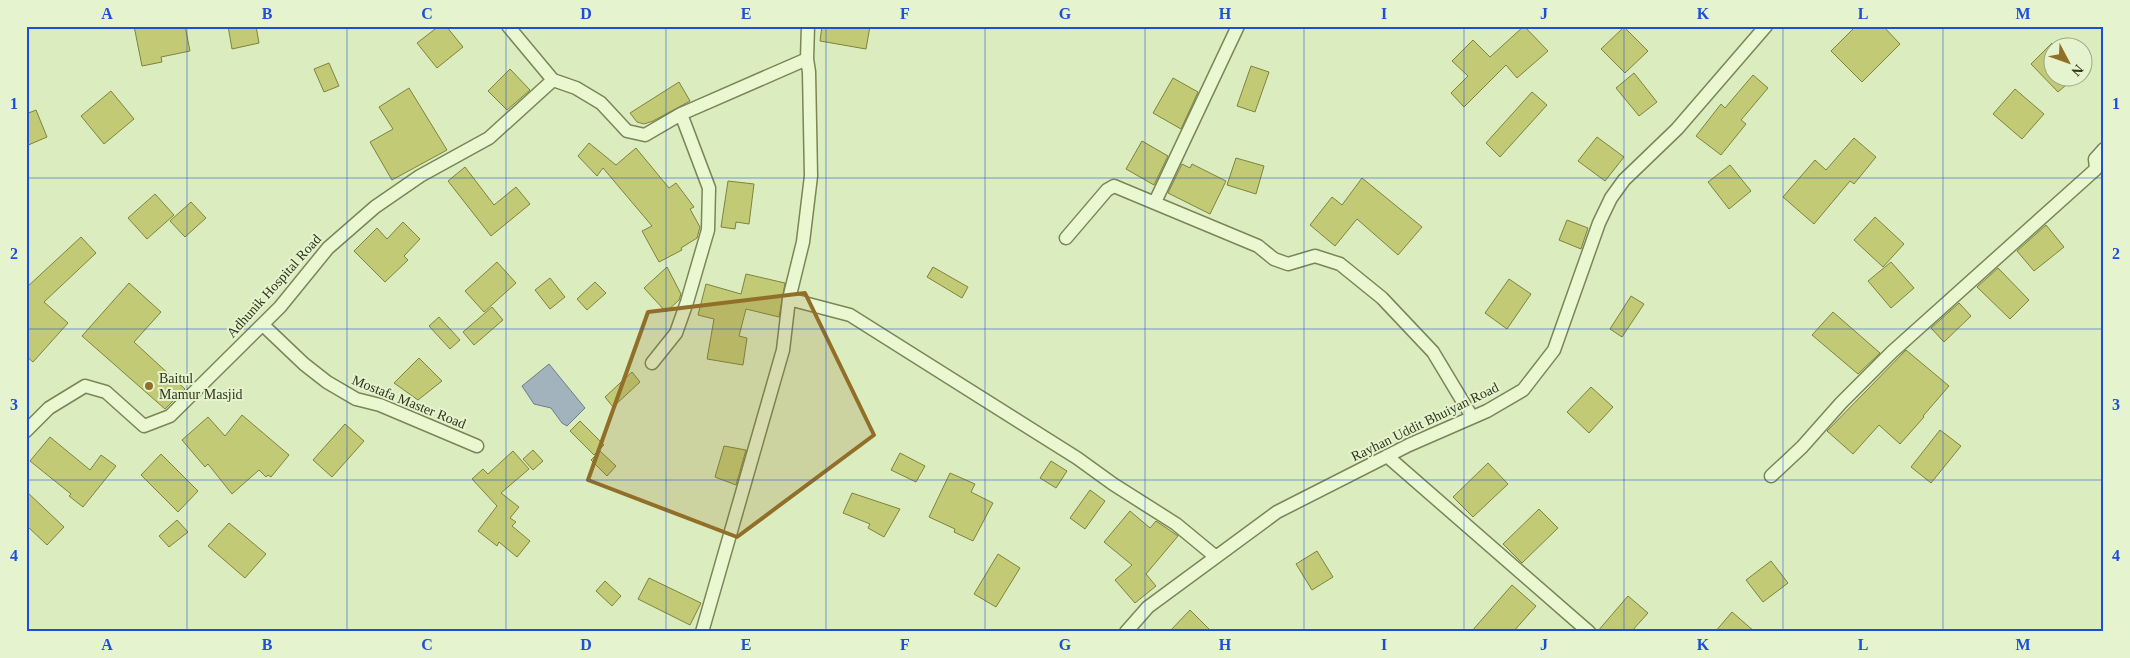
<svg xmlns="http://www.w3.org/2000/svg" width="2130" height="658" viewBox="0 0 2130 658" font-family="'Times New Roman',serif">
<rect width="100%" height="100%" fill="#dbedbe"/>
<!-- water -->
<path fill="#a2b3be" stroke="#697d8c" d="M549,364L585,408L567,426L562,423L551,408L534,404L522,386Z"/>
<!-- building -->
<path fill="#c2ca75" stroke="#7e833e" d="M134,26H185L190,51L161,57L162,62L142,66Z
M228,26H256L259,43L232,49Z
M439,26H446L463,47L437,68L417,43Z
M822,26H870L866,49L820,41Z
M1524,26L1548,51L1517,78L1506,65L1464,107L1451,93L1468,76L1452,61L1473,40L1490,57Z
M1856,26H1883L1900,44L1862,82L1831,51Z
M1624,27L1648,51L1625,73L1601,49Z
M2052,43V78H2074L2058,92L2031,64Z
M329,63L339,86L324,92L314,69Z
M1251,66L1269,72L1255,112L1237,106Z
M510,69L530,90L507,110L488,91Z
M1634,73L1657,102L1639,116L1616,88Z
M1753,75L1768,88L1741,120L1746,124L1721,155L1696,136L1721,104L1725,108Z
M1173,78L1198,92L1181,129L1153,113Z
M679,82L690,101L653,121L644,124L637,122L630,113Z
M409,88L447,150L392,180L370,142L393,129L379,107Z
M2015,89L2044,114L2022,139L1993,114Z
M111,91L134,119L104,144L81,116Z
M1532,92L1547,105L1500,157L1486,143Z
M36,110L47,137L26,146V114Z
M1597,137L1624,157L1605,181L1578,161Z
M1854,138L1876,157L1854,184L1850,181L1814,224L1783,197L1815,160L1826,170Z
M1142,141L1168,156L1154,185L1126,169Z
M589,143L616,165L636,148L669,188L676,183L694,207L690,209L700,227L697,238L681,248L682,250L659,262L642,231L652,226L603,168L597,176L578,156Z
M1236,158L1264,166L1256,194L1227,185Z
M1182,164L1190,168L1192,164L1226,181L1210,214L1168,193Z
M1730,165L1751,191L1729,209L1708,182Z
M465,167L494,205L516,187L530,204L491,236L448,181Z
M1362,178L1422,227L1398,255L1357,219L1335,246L1310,225L1332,197L1342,205Z
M728,181L754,184L749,224L736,222L735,229L721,227Z
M155,194L174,215L147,239L128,218Z
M191,202L206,218L185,237L170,221Z
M1875,217L1904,244L1883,267L1854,240Z
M1567,220L1588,228L1581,249L1559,240Z
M403,222L420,239L404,256L408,260L385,282L354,251L377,228L387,239Z
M2046,225L2064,247L2034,271L2017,251Z
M81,237L96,253L44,302L68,323L33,362L26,356V288Z
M497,262L516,283L484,312L465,291Z
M1891,262L1914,288L1891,308L1868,281Z
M667,267L681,294L679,300L666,312L644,288Z
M933,267L968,287L962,298L927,277Z
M1998,268L2029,300L2010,319L1977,287Z
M746,274L785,283L779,317L746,309L739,336L747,338L743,365L707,359L714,319L698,315L706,284L741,294Z
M550,278L565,297L550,309L535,290Z
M1509,279L1531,294L1507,329L1485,313Z
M595,282L606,293L587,310L577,299Z
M129,283L161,312L134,342L185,389L165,409L82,336Z
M1631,296L1644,304L1622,337L1610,329Z
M1959,303L1971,316L1944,342L1931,328Z
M492,307L503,320L474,345L463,332Z
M1833,312L1880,353L1858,374L1812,335Z
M439,317L460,340L450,349L429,326Z
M1906,350L1949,386L1923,416L1924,417L1900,444L1879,425L1853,454L1827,431Z
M419,358L442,381L418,400L394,383Z
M632,372L640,382L613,407L605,397Z
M1591,387L1613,407L1589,433L1567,412Z
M242,415L289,455L271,477L268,475L266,477L259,470L232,494L208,464L205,467L182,440L208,417L225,436Z
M580,421L604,445L594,455L570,431Z
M345,424L364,441L332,477L313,460Z
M1940,430L1961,446L1931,483L1911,467Z
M50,437L90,470L101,455L116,466L83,507L69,496L71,494L30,461Z
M724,446L746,450L736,485L715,477Z
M533,450L543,461L533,470L523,459Z
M513,451L529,469L501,493L519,507L510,518L516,522L512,526L530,541L517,557L499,542L497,546L478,531L497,506L472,479L483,469L488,474Z
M600,451L616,466L607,476L591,460Z
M900,453L925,466L916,482L891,470Z
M161,454L198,491L178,512L141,475Z
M1051,461L1067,471L1056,488L1040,478Z
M1488,463L1508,484L1473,517L1453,497Z
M950,473L975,484L971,492L993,503L973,541L954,532L955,529L929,517Z
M1090,490L1105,501L1085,529L1070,518Z
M26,491L64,527L47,545L26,525Z
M852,493L900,509L884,537L868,528L870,524L843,513Z
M1539,509L1558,528L1522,563L1503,544Z
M1130,511L1150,528L1156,521L1178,536L1146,574L1156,586L1135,603L1115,580L1132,565L1104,542Z
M177,520L188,532L169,547L159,536Z
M229,523L266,554L245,578L208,546Z
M1317,551L1333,577L1312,590L1296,564Z
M998,554L1020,568L996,607L974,594Z
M1771,561L1788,583L1763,602L1746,580Z
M649,578L701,603L690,625L638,599Z
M605,581L621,596L612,606L596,591Z
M1512,585L1536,606L1513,632H1471Z
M1628,596L1648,613L1631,632H1597Z
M1190,610L1212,632H1169Z
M1732,612L1755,632H1715Z"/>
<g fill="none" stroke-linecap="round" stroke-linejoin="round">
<defs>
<path id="street" d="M508,26L553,80
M1155,202L1238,26
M1066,238L1107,190L1114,186L1258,246L1274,259L1288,264L1315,256L1340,264L1382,298L1433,352L1472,417
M789,299L850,315L1077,458L1113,484L1176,524L1216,557
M263,325L304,364L327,382L356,399L380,405L477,446
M652,363L676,333L687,302L708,230L709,188L681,114
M26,431L49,408L85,386L106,392L144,426L170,416L280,307L328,248L375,207L420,176L489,138L553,80L576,88L601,103L627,131L645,135L681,114L807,59L808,26
M1387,456L1589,632
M1771,476L1802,447L1841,403L1892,352L2096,169L2095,159L2104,149
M702,632L783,350L789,299L803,242L811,176L809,72L807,59
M1126,632L1148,607L1277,512L1409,445L1487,411L1523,390L1554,350L1599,223L1611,198L1624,180L1677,129L1766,26"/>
</defs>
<!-- street casing -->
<use href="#street" stroke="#7b8557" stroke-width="15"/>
<!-- street -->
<use href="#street" stroke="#e9f8d1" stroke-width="12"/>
</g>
<!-- marked area -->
<path fill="#926f29" fill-opacity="0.2" stroke="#926f29" stroke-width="4" stroke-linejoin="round" d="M805,293L874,435L737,537L588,480L648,312Z"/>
<!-- grid -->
<path fill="none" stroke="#1d4ed8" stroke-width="1" stroke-opacity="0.55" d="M187,26V632M347,26V632M506,26V632M666,26V632M826,26V632M985,26V632M1145,26V632M1304,26V632M1464,26V632M1624,26V632M1783,26V632M1943,26V632M26,178H2104M26,329H2104M26,480H2104"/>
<!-- markers -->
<circle fill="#926f29" stroke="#e5f4ce" stroke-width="2" cx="149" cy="386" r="5"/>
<g text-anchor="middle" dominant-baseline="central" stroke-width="4" stroke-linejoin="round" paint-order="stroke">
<!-- street labels -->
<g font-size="14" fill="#30341c" stroke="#e5f4ce">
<text transform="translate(274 286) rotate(-48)">Adhunik Hospital Road</text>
<text transform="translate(409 402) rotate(22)">Mostafa Master Road</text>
<text transform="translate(1425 422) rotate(-26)">Rayhan Uddit Bhuiyan Road</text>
</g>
<!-- poi labels -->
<g font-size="14" fill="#30341c" stroke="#e5f4ce" text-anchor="start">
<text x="159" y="378">Baitul<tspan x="159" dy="16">Mamur Masjid</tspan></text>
</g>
</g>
<!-- border -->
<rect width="2130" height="658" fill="none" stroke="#e5f4ce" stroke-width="55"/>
<!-- north arrow -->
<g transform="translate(2068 62) rotate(131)"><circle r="24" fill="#e5f4ce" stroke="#9da787"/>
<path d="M0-4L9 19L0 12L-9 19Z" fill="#926f29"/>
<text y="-8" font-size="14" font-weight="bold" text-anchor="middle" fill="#30341c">N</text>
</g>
<rect x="28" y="28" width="2074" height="602" fill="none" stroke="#1d4ed8" stroke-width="2"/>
<g font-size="16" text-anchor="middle" font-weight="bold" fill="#1d4ed8">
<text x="107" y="19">A</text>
<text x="267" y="19">B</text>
<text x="427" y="19">C</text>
<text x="586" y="19">D</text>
<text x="746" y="19">E</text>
<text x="905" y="19">F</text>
<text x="1065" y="19">G</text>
<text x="1225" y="19">H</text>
<text x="1384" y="19">I</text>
<text x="1544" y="19">J</text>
<text x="1703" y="19">K</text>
<text x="1863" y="19">L</text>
<text x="2023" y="19">M</text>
<text x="14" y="109">1</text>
<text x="2116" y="109">1</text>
<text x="14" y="259">2</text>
<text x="2116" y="259">2</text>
<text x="14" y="410">3</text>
<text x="2116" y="410">3</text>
<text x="14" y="561">4</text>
<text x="2116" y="561">4</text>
<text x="107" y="650">A</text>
<text x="267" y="650">B</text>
<text x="427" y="650">C</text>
<text x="586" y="650">D</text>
<text x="746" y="650">E</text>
<text x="905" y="650">F</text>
<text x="1065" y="650">G</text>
<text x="1225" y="650">H</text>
<text x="1384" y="650">I</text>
<text x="1544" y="650">J</text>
<text x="1703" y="650">K</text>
<text x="1863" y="650">L</text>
<text x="2023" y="650">M</text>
</g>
</svg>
